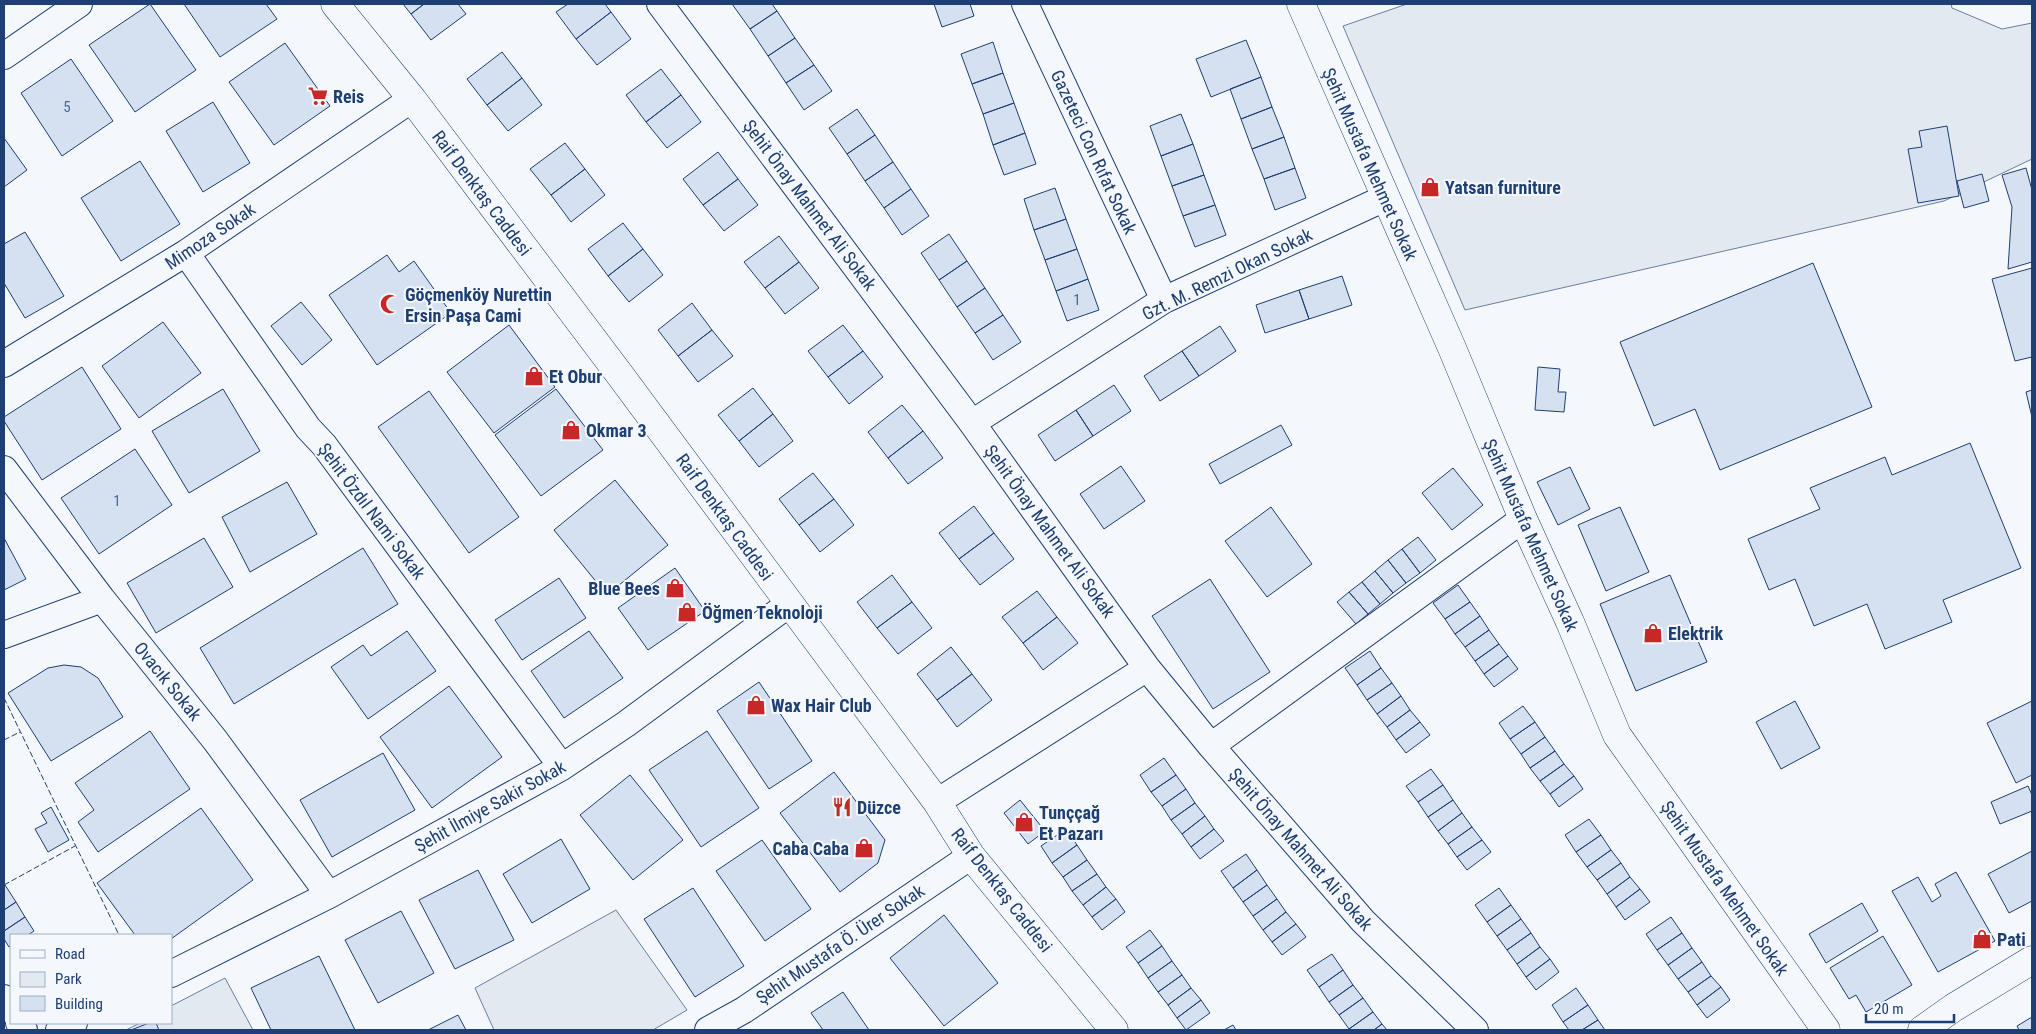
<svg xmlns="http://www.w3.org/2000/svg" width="2036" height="1034" viewBox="0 0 2036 1034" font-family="'Roboto Condensed',sans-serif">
<rect width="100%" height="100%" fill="#f4f7fb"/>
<!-- green -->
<path fill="#e3e9f0" stroke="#687fa3" d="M1407,4H1951L1952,8L2002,29L2032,23V159L1944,201L1465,310L1343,26Z
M616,910L687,1010L653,1030H494L475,988Z
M225,978L253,1030H126L140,1023H171V1006Z"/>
<!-- building -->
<path fill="#d5e0f0" stroke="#1d3f73" d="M150,4L196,70L135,112L89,45Z
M184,4H266L277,19L220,57Z
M403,4H424L411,14Z
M424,4H458L466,14L431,40L411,14Z
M568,4H605L611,12L576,39L556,12Z
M732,4H772L777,11L750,29Z
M934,4H970L974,16L942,27Z
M777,11L795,38L768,56L750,29Z
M611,12L631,39L597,65L576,39Z
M795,38L814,65L786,83L768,56Z
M1246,40L1261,77L1211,97L1196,59Z
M993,42L1003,73L972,84L961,54Z
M285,43L330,106L274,145L229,82Z
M502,52L522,78L487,105L467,79Z
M71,59L113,121L62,156L21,93Z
M814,65L832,91L804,110L786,83Z
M661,69L681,95L646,122L626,95Z
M1003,73L1014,103L983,114L972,84Z
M1261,77L1272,107L1241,119L1230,89Z
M522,78L542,105L508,131L487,105Z
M681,95L701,122L667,148L646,122Z
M213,102L250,163L203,192L166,131Z
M1014,103L1025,133L993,145L983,114Z
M1272,107L1284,137L1252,149L1241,119Z
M857,109L875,135L847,154L829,128Z
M1181,114L1193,144L1161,156L1150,126Z
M1947,126L1959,196L1918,203L1908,149L1922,147L1919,131Z
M1025,133L1036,164L1004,175L993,145Z
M875,135L893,162L865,181L847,154Z
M1284,137L1295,168L1264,179L1252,149Z
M4,138L27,170L4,187Z
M565,143L585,169L551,195L530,169Z
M1193,144L1204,175L1172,186L1161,156Z
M718,152L738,179L703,205L683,179Z
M140,161L180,224L121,261L81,198Z
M893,162L911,189L884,208L865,181Z
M1295,168L1306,198L1275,210L1264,179Z
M2026,168L2032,190V262L2008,269L2012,207L2002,175Z
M585,169L605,195L571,222L551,195Z
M1982,174L1989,201L1964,208L1957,181Z
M1204,175L1215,205L1183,216L1172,186Z
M738,179L758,205L724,231L703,205Z
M1055,188L1066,219L1034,230L1024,199Z
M911,189L929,216L902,235L884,208Z
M1215,205L1226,235L1195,247L1183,216Z
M1066,219L1077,249L1045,260L1034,230Z
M623,223L643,249L608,276L588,249Z
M25,232L64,296L25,318L4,283V244Z
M949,234L967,261L939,280L921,253Z
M779,236L799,262L765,288L744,262Z
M643,249L663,275L629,302L608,276Z
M1077,249L1088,279L1056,291L1045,260Z
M387,255L399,272L414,261L451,313L377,365L329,295Z
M967,261L985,288L957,307L939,280Z
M799,262L819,288L785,314L765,288Z
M1813,263L1872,407L1720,470L1695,409L1654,426L1620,342Z
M2032,268V357L2015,361L1992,279Z
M1342,276L1352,305L1309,319L1299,290Z
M1088,279L1099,310L1067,321L1056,291Z
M985,288L1003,315L975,333L957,307Z
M1299,290L1309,319L1265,333L1256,305Z
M301,302L332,340L302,365L271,326Z
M692,303L712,330L678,356L658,330Z
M1003,315L1021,342L993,360L975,333Z
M163,322L201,373L139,418L102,366Z
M509,325L555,387L494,433L447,372Z
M843,325L863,351L828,377L808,351Z
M1220,326L1236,351L1199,376L1182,351Z
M712,330L733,356L698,382L678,356Z
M863,351L883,377L849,404L828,377Z
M1182,351L1199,376L1160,401L1144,376Z
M82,367L121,429L42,480L4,421V417Z
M1538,367L1560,369L1558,392H1566L1564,412L1535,410Z
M1114,385L1131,411L1093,436L1076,410Z
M753,388L773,414L739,441L718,415Z
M223,389L260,451L189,493L152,431Z
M556,389L603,450L541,496L495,435Z
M2032,390V417L2026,392Z
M429,391L519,517L469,553L378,427Z
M902,405L923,431L888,458L868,432Z
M1076,410L1093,436L1055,461L1038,435Z
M773,414L793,441L759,467L739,441Z
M1281,425L1292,445L1220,484L1209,464Z
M923,431L943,458L908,484L888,458Z
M1970,443L2021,568L1943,600L1952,622L1885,649L1867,604L1814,626L1795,579L1769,590L1748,539L1820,509L1810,488L1885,457L1892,475Z
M135,449L172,505L99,554L61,498Z
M1121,466L1145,501L1104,529L1080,494Z
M1570,467L1590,509L1558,525L1537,482Z
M1453,468L1483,505L1452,530L1422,493Z
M813,473L834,499L799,525L779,499Z
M615,480L668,545L607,595L554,530Z
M287,482L317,534L250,572L222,517Z
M834,499L854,525L820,552L799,525Z
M974,506L994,533L959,559L939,533Z
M1271,507L1312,564L1267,597L1225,541Z
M1620,507L1649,572L1606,591L1578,525Z
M994,533L1014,559L980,585L959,559Z
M1418,537L1436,560L1420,573L1402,549Z
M4,538L26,579L4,590Z
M204,538L233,587L156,633L127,583Z
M363,548L398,604L234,704L200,648Z
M1402,549L1420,573L1406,583L1388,560Z
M1388,560L1406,583L1393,593L1375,571Z
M675,568L705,611L648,650L618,608Z
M1375,571L1393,593L1380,604L1362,582Z
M892,575L912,602L877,628L857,602Z
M1670,575L1707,662L1636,691L1600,604Z
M559,578L586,618L522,660L495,620Z
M1210,579L1270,672L1213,709L1152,616Z
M1362,582L1380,604L1368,614L1349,592Z
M1458,585L1470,602L1445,619L1433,603Z
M1037,591L1057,617L1023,643L1002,617Z
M1349,592L1368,614L1356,624L1337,602Z
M912,602L932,628L898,654L877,628Z
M1470,602L1480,616L1455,634L1445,619Z
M1480,616L1489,630L1465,647L1455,634Z
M1057,617L1078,643L1043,670L1023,643Z
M1489,630L1499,644L1475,661L1465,647Z
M407,631L436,671L368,719L331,667L363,645L371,656Z
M589,631L623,678L564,718L531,671Z
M1499,644L1508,656L1484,674L1475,661Z
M951,647L972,674L937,700L917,674Z
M1370,651L1381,668L1357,685L1345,668Z
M1508,656L1518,669L1494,687L1484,674Z
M64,665L81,667L98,678L123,717L51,761L8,693L48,668Z
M1381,668L1392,683L1367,700L1357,685Z
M972,674L992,700L957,727L937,700Z
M759,682L812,761L769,789L717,711Z
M1392,683L1401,696L1377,714L1367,700Z
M449,686L502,757L432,808L380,737Z
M1401,696L1410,710L1387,727L1377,714Z
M1795,701L1820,748L1781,769L1756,722Z
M2032,701V775L2016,783L1987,723Z
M1523,706L1535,722L1510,739L1499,723Z
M1410,710L1420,722L1396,740L1387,727Z
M1420,722L1430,735L1406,753L1396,740Z
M1535,722L1545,737L1521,754L1510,739Z
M150,731L190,789L98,852L78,822L94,810L75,783Z
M707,731L759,808L701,847L649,770Z
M1545,737L1555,751L1530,768L1521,754Z
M1555,751L1564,764L1540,781L1530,768Z
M383,753L415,810L332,857L300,800Z
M1164,758L1176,775L1151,792L1140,775Z
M1564,764L1574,776L1550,794L1540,781Z
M1431,769L1443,785L1418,802L1406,786Z
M834,772L885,840L878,863L840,892L780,813Z
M630,775L683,840L633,880L580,815Z
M1176,775L1186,789L1162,806L1151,792Z
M1574,776L1583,789L1559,807L1550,794Z
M1443,785L1453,800L1428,817L1418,802Z
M2028,786L2032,795V811L2000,824L1991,802Z
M1186,789L1195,803L1171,820L1162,806Z
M1020,800L1045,831L1028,844L1004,813Z
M1453,800L1462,813L1438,831L1428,817Z
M1195,803L1205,816L1182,834L1171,820Z
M51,807L69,840L48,852L35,829L47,823L41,813Z
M201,808L253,880L171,939V935H135L97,883Z
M1462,813L1472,827L1448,844L1438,831Z
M1205,816L1214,829L1191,847L1182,834Z
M1589,819L1601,835L1576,852L1565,835Z
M1472,827L1482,840L1457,857L1448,844Z
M1066,829L1077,845L1052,863L1041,846Z
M1214,829L1224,841L1200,859L1191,847Z
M1601,835L1611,850L1587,867L1576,852Z
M561,839L590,889L532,923L503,874Z
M762,840L811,909L765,941L716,871Z
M1482,840L1491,852L1467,870L1457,857Z
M1077,845L1087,860L1063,877L1052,863Z
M1611,850L1621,863L1597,880L1587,867Z
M2032,851V901L2009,913L1988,874Z
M1246,854L1257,870L1233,888L1221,871Z
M1087,860L1097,874L1072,891L1063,877Z
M1621,863L1630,877L1607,894L1597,880Z
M478,870L514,940L455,969L419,900Z
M1257,870L1267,885L1243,902L1233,888Z
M1956,872L1995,941L1938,972L1892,891L1918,877L1932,902L1941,896L1935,884Z
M1097,874L1106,887L1083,905L1072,891Z
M1630,877L1640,889L1616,907L1607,894Z
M5,885L16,902L4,910V886Z
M1267,885L1277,899L1253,916L1243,902Z
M1106,887L1116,899L1092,917L1083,905Z
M693,888L744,966L695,997L644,919Z
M1499,888L1511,905L1487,922L1475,905Z
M1640,889L1650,902L1625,920L1616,907Z
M1116,899L1125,912L1102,930L1092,917Z
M1277,899L1286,912L1263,930L1253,916Z
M16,902L25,917L4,931V910Z
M1862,903L1878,931L1826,963L1809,934Z
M1511,905L1521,919L1497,936L1487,922Z
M401,911L434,973L378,1003L345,940Z
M1286,912L1296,924L1272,942L1263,930Z
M944,915L998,983L944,1026L890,958Z
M25,917L34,931L28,935H11V946L9,947L4,939V931Z
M1671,917L1682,933L1657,950L1646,934Z
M1521,919L1531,933L1507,950L1497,936Z
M1296,924L1306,937L1282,955L1272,942Z
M1150,930L1162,946L1138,963L1126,947Z
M1531,933L1540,947L1517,964L1507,950Z
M1682,933L1692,948L1668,965L1657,950Z
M1883,936L1912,985L1866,1012L1856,995L1849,999L1830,968Z
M1162,946L1172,961L1148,978L1138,963Z
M1540,947L1550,959L1526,977L1517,964Z
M1692,948L1702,962L1678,979L1668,965Z
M1332,954L1343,970L1319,987L1307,970Z
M319,956L355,1030H271L251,988Z
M1550,959L1559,972L1536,990L1526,977Z
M1172,961L1182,975L1158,992L1148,978Z
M1702,962L1711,976L1688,992L1678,979Z
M1343,970L1353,985L1329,1002L1319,987Z
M1182,975L1191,988L1168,1005L1158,992Z
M1711,976L1721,987L1697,1005L1688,992Z
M1353,985L1363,998L1339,1015L1329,1002Z
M1721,987L1730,1000L1707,1018L1697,1005Z
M1191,988L1201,1000L1177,1018L1168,1005Z
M1576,988L1588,1005L1563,1022L1552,1005Z
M843,992L869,1030H823L811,1013Z
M1363,998L1373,1012L1349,1029L1339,1015Z
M1201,1000L1210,1013L1186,1030L1177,1018Z
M1588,1005L1598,1020L1582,1030H1569L1563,1022Z
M1373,1012L1382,1024L1374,1030H1350L1349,1029Z
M458,1015L466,1030H428Z
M2032,1017V1030H2019L2017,1026Z
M1598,1020L1605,1030H1582Z
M149,1023H156L159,1030H131Z
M1382,1024L1387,1030H1374Z
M1233,1025L1236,1030H1224Z"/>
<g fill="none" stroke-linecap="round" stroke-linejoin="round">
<defs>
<path id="minor" d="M660,4L972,423L1147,668L1211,746L1363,921L1475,1030
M1025,4L1164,300
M4,56L79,4
M186,253L308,428L324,445L562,767
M4,364L186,253L412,99
M972,423L1164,300L1385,198
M4,469L102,599L215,740L329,895
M4,635L102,599
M1211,746L1523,519
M937,802L1147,668
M171,974L329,895L562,767L626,724L789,604
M4,998L11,1010
M19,1023L24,1030
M59,1030L74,1023
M708,1030L744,1010L971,856"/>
<path id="tertiary" d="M335,4L412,99L620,375L937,802L971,856L1114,1030
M1922,1030L1953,1008L2032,960"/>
<path id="secondary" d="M1301,4L1452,348L1523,519L1570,622L1617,735L1826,1030"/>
</defs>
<!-- minor casing -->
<use href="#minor" stroke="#1d3f73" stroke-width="28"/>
<!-- tertiary casing -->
<use href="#tertiary" stroke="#1d3f73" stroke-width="29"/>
<!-- secondary casing -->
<use href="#secondary" stroke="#1d3f73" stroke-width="29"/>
<!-- minor -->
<use href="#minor" stroke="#f4f7fb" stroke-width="26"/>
<!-- tertiary -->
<use href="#tertiary" stroke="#f4f7fb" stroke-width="28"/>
<!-- secondary -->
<use href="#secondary" stroke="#f4f7fb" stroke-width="28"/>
<!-- fence -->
<path stroke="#1d3f73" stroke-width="1" stroke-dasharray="6 2.5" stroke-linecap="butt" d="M4,698L119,935
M4,740L20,732
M4,885L75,846"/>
</g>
<!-- icons -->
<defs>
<symbol id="supermarket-bare" viewBox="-9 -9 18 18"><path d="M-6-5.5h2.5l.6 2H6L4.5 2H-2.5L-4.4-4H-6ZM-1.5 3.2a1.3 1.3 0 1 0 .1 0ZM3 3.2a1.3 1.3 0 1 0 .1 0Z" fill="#c62828" stroke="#f4f7fb" stroke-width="2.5" paint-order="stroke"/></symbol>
<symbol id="shop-bare" viewBox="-9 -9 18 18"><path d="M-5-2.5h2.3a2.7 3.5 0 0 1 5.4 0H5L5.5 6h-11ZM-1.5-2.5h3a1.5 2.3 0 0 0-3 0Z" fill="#c62828" stroke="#f4f7fb" stroke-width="2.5" paint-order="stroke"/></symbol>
<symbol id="mosque-bare" viewBox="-9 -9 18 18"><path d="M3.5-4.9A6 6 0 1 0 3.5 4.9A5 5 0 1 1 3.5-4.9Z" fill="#c62828" stroke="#f4f7fb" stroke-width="2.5" paint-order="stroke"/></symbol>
<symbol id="restaurant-bare" viewBox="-9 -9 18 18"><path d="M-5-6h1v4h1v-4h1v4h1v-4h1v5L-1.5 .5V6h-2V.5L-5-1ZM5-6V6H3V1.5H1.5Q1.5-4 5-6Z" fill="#c62828" stroke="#f4f7fb" stroke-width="2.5" paint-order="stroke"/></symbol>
</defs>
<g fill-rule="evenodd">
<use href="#supermarket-bare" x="304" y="82" width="28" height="28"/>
<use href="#shop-bare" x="1416" y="173" width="28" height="28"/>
<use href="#mosque-bare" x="376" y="290" width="28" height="28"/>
<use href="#shop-bare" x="520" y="362" width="28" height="28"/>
<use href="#shop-bare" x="557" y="416" width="28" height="28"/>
<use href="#shop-bare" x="661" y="574" width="28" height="28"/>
<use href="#shop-bare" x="673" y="598" width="28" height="28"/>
<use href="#shop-bare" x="1639" y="619" width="28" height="28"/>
<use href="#shop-bare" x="742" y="691" width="28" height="28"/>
<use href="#restaurant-bare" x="828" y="793" width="28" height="28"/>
<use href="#shop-bare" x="1010" y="808" width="28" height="28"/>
<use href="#shop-bare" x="850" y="834" width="28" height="28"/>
<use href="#shop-bare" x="1968" y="925" width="28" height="28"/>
</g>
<g text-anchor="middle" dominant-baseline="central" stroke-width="4" stroke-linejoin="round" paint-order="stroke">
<!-- number labels -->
<g font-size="15" fill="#4b6792">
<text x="67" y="107">5</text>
<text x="1077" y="300">1</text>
<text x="117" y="501">1</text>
</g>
<!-- poi labels -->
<g font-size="18" font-weight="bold" fill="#1d3f73" stroke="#f4f7fb" text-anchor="start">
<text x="333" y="96">Reis</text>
<text x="1445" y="187">Yatsan furniture</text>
<text x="405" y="294">Göçmenköy Nurettin<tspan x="405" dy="21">Ersin Paşa Cami</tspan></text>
<text x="549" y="376">Et Obur</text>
<text x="586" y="430">Okmar 3</text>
<text x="660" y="588" text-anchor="end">Blue Bees</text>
<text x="702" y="612">Öğmen Teknoloji</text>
<text x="1668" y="633">Elektrik</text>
<text x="771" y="705">Wax Hair Club</text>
<text x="857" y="807">Düzce</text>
<text x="1039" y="812">Tunççağ<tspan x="1039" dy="21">Et Pazarı</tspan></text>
<text x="849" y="848" text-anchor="end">Caba Caba</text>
<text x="1997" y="939">Pati</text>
</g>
<!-- street labels -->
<g font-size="18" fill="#1d3f73" stroke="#f4f7fb">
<text transform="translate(1094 152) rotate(65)">Gazeteci Con Rıfat Sokak</text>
<text transform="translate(1370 164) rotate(66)">Şehit Mustafa Mehmet Sokak</text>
<text transform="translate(482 193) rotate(53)">Raif Denktaş Caddesi</text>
<text transform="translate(810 205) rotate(53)">Şehit Önay Mahmet Ali Sokak</text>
<text transform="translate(210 236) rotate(-34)">Mimoza Sokak</text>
<text transform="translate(1227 274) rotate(-26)">Gzt. M. Remzi Okan Sokak</text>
<text transform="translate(372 511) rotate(53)">Şehit Özdıl Nami Sokak</text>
<text transform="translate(725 517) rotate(54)">Raif Denktaş Caddesi</text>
<text transform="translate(1050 531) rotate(54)">Şehit Önay Mahmet Ali Sokak</text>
<text transform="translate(1531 535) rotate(66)">Şehit Mustafa Mehmet Sokak</text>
<text transform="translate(168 681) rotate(51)">Ovacık Sokak</text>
<text transform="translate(490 806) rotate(-29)">Şehit İlmiye Sakir Sokak</text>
<text transform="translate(1301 849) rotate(49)">Şehit Önay Mahmet Ali Sokak</text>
<text transform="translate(1725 888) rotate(55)">Şehit Mustafa Mehmet Sokak</text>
<text transform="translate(1002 890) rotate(52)">Raif Denktaş Caddesi</text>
<text transform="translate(840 944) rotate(-34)">Şehit Mustafa Ö. Ürer Sokak</text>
</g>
</g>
<!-- border -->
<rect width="2036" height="1034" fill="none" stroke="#1d3f73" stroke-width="10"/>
<!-- legend -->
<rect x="10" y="934" width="162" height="90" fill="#f4f7fb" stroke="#9eadc5"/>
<rect x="20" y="950" width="25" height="8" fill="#f4f7fb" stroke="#9eadc5"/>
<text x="55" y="959" font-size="15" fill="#1d3f73">Road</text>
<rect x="20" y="972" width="25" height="15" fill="#e3e9f0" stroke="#9eadc5"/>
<text x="55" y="984" font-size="15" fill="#1d3f73">Park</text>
<rect x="20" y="996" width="25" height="15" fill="#d5e0f0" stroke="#9eadc5"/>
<text x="55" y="1009" font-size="15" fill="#1d3f73">Building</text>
<!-- scale -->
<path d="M1866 1014v8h88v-8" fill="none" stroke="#1d3f73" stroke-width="2.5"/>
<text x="1874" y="1014" font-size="15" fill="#1d3f73" stroke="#f4f7fb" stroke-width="4" paint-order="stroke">20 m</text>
</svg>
